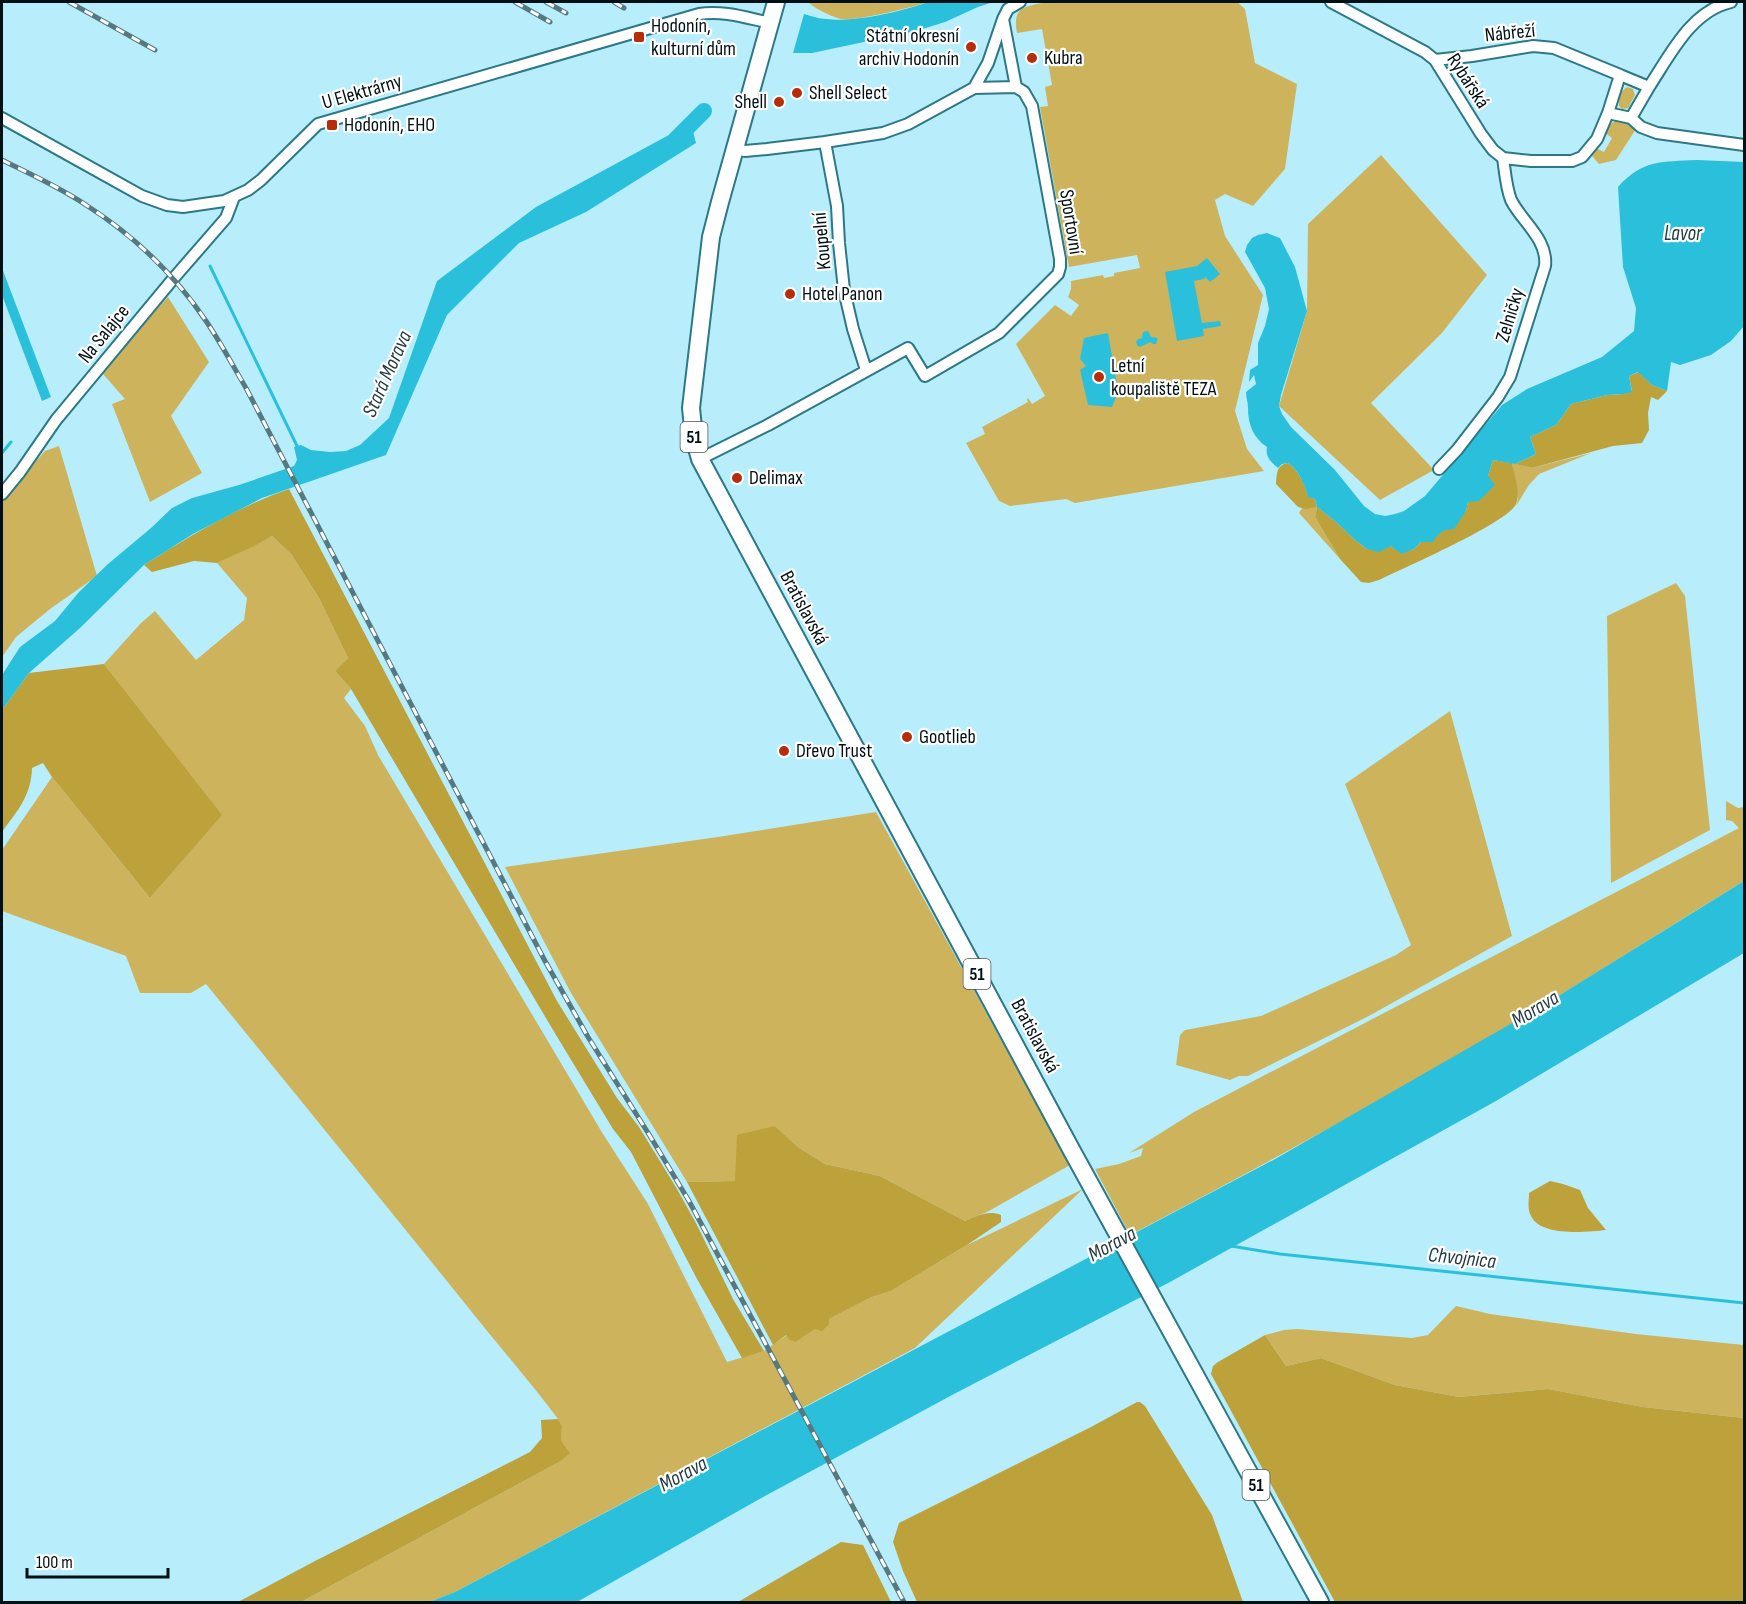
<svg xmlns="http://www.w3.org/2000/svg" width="1746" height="1604" viewBox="0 0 1746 1604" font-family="'Sofia Sans Condensed',sans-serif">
<rect width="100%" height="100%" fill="#b8eefb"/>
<!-- green -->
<path fill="#cdb45c" d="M808,2H928C914,7 853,22 841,19C832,17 814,8 808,2Z
M1046,2H1237L1245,9L1255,63L1297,84L1285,169L1253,206L1225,194L1215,200L1225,236L1263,295L1235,411L1247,449L1264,471L1075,503L1066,499L1010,506L999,501L966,443L985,434L982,427L1028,402L1027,399L1028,398L1032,404L1045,396L1016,344L1055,305L1071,316L1079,305L1068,297L1071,289V281L1103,275L1104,278L1114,276V273L1140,268L1137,255L1069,267L1040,107L1048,106L1045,87L1052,85L1042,29L1017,33C1012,6 1025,7 1046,2Z
M1627,87L1633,89L1635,95L1628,108L1622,109L1619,106C1618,100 1621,90 1627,87Z
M1617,120L1626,121L1636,129L1616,160L1599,164L1592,156V152L1596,148L1604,152L1612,138L1605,133L1607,126Z
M1381,155L1487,275L1442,333L1371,403L1434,470L1380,500L1279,406L1307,311L1308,224Z
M168,297L209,362L171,416L202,473L150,502L112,404L125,399L103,374L144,323Z
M59,446L97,576L50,609L16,637L2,657V500L45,451Z
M1591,453L1539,474L1529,485L1516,506L1518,499L1512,463L1532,468Z
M1317,507L1315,517L1340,559L1299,513L1302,508Z
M272,536L291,554L319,598L348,658L335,671L351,689L344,698L365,726L378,755L603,1134L648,1204L727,1362L764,1351L787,1335L796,1342L829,1319L872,1297L891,1291L967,1245L1083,1189L915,1348L455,1592L429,1602H301L559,1462L562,1426L558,1419C529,1380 497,1344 467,1306C380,1198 293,1091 206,984L191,993H140L126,956L2,911V850L52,777L150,898L221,815L104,664L141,623L155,611L196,660L244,620L247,598L217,563Z
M1676,583L1685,596L1710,830L1611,883L1607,616Z
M1450,711L1512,936L1367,1017L1248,1076H1239L1230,1080L1176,1065L1180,1035L1185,1030L1261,1016L1396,955L1411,945L1345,784Z
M1726,801L1738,808L1744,807V881C1678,921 1613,963 1547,1003C1411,1085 1271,1161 1130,1235L1095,1169L1119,1164L1141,1156L1143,1148L1129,1153L1194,1112L1739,828L1732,821L1726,820Z
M876,812L1070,1165L987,1212L965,1221L880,1176L825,1164L798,1147L775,1126L735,1181L687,1182L571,993L505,867L718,837Z
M1456,1306L1490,1314L1636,1334L1744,1345V1418L1643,1407L1548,1389L1459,1397L1395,1385L1321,1358L1286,1366L1265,1335L1284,1330L1297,1329L1412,1338L1428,1335Z"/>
<!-- forest -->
<path fill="#bda13b" d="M1639,372L1652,385L1667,391L1658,400L1651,397L1648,413L1649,430L1642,443L1613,446L1532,468L1515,464L1536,454L1530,437L1556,425L1571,404L1607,395L1624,394L1632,391L1629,376Z
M1493,460L1512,463C1514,475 1521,493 1516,504C1509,522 1402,569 1379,580L1369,583L1361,582L1340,559L1315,517L1317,507L1306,509L1298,507L1276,484C1277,474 1276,465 1288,463C1298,469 1305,485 1308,496L1315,499L1317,507L1336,522L1355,540L1367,549L1391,546L1401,553L1414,549L1421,542L1436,536L1466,511L1468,502L1488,476Z
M289,489L557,1001L617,1098L639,1127L677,1189L697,1225L733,1299L764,1351L742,1358L697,1279L631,1152L613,1129L556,1035L351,689L335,671L348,658L319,598L291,554L272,536L254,546L217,563L194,561L152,572L144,565C190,536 237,507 289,489Z
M104,664L222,815L150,898L52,777L43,763L32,768C31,796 18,810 2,832V710L29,673Z
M775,1126L798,1147L825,1164L880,1176L965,1221C978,1216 988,1210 1001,1215V1222L967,1245L891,1291L872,1297L829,1319V1324L822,1331L815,1329L796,1342L790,1340L786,1335L773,1345L687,1182L735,1181L737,1135Z
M1550,1181L1563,1184L1580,1190L1588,1208L1606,1230C1587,1232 1541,1237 1531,1216C1527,1209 1529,1200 1529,1193Z
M1265,1335L1286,1366L1321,1358L1395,1385L1459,1397L1548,1389L1643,1407L1744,1418V1602H1335L1211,1374L1213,1366L1218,1362Z
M1137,1402H1140L1145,1406L1212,1515L1243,1602H917L903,1571L893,1542L899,1523L1091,1427Z
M558,1419L562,1426L561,1441L570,1453L559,1462L301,1602H238L315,1561L530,1452L542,1438L541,1420Z
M841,1542L863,1545L891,1602H738Z"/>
<!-- water -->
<path fill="#2ac0db" d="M928,2H993L978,7L945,22L916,31L812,53H793L804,14C812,16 819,19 827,19C853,23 904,11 928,2Z
M691,123L696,143L586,212L519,243L447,315L386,455L262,498L193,534L144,565L80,628L29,673L2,710V675L20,647L55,621L79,592L108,564L151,528L172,508L192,498L239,485L294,466L297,460L294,447L301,445L311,450L330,452L346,451L360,445L389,418L437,281L536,207Z
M1697,160L1744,162V326L1731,341L1711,355L1680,365L1671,362L1667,391L1652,385L1638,372L1629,376L1632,392L1624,394L1607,395L1571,404L1556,425L1530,437L1536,454L1515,464L1493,460L1488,476L1495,485L1479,501L1468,502L1466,511L1454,529C1444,529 1438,533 1433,542H1421L1414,549L1401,554L1391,546L1379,552L1367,549L1355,540L1336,522L1317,507L1315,499L1308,497C1305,485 1298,469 1288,463L1282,464L1278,468C1271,462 1265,457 1267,447C1253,438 1248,424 1248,408C1248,402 1246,398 1246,392L1256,384L1254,375L1249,382L1250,370L1258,365V343L1265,326L1269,309L1265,288L1245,252L1247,245L1252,238L1258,235L1267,233L1280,238L1295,267L1307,311L1281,395L1279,406L1282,414L1291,427L1335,470L1364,506L1375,514L1385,516L1395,514L1404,511L1425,496L1502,405L1527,389L1602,357L1634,331L1636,308L1623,267L1618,187C1643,159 1662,162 1697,160Z
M1207,258L1220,274L1210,282L1205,277L1204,279L1194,281L1202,323L1220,321L1221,326L1203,329L1204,336L1177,341L1165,272L1197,266Z
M2,268L51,397L42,401L2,295Z
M1148,331L1151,337L1158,338L1156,344H1153L1150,342L1140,347L1137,345L1136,342L1138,339L1142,338L1143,332Z
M1108,333L1117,384V395L1112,407L1088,405L1080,370L1086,366L1080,359L1084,338Z
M1744,881V953L1496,1101L1170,1282L954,1394L765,1496L577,1602H429L455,1592L1275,1159L1547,1003Z"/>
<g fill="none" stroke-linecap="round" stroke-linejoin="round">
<!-- stream -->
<path stroke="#2ac0db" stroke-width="3" d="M210,266L298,448
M2,453L11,442
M1231,1246L1280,1254L1744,1303"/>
<!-- river -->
<path stroke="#2ac0db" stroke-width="16" d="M675,140L704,111"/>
<defs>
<path id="street" d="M1331,2L1425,52L1435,60L1481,134L1493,150L1503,158L1531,161H1572L1582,157L1597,139L1608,113L1620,75L1554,48L1533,46L1472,56L1435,60
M1003,19L1016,87
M1620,75L1649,87L1631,118
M1649,87C1670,55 1691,11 1731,2
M974,88L1016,87
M1608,113L1631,118L1641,127L1657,133L1744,145
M2,118L142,196L167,205L183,207L224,201L248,190L261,180L318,124L699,14C723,10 747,18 771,23
M825,142L837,206L839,243L844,290L853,329L866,370
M735,149L745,151L767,149L825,142L883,133L908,124L974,88L988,63L1003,19L1008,9L1020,2
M700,459L768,425L908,348L925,376L999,333L1058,274L1060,267V259L1032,106L1024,92L1016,87
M1439,469L1457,450L1498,397L1510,377L1545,266C1548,239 1522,222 1511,200C1506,187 1505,171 1503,158
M2,494L20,472L56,420L173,279L226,218L234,197"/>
<path id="primary" d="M776,2L720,202L711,237L691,408L694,437L700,459L1072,1151L1320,1602"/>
</defs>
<!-- street casing -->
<use href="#street" stroke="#2c7887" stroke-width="14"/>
<!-- primary casing -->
<use href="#primary" stroke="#2c7887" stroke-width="20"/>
<!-- street -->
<use href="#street" stroke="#fff" stroke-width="10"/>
<!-- primary -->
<use href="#primary" stroke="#fff" stroke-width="16"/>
<defs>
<path id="rail" d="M69,2L155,50
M515,2L550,22
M546,2L566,13
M614,2L624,8
M2,160C30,174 59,187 86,205C133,235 175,275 206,321C221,343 233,366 246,388L545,961L588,1037L650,1136L689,1201L904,1602"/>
</defs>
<!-- rail casing -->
<use href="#rail" stroke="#567880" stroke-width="5"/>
<!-- rail -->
<use href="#rail" stroke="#fff" stroke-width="3" stroke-dasharray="9" stroke-linecap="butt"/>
</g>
<!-- markers -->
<g fill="#b72c09" stroke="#fff" stroke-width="2">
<rect x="633" y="31" width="12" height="12" rx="3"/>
<circle cx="971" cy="47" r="6"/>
<circle cx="1032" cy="58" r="6"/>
<circle cx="797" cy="93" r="6"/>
<circle cx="779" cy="102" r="6"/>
<rect x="326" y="119" width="12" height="12" rx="3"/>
<circle cx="790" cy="294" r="6"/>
<circle cx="1099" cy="377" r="6"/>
<circle cx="737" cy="478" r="6"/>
<circle cx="907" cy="737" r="6"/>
<circle cx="784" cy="751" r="6"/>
</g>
<g text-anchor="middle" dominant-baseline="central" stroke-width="4.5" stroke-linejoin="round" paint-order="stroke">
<!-- shield labels -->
<g fill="#fff" stroke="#4c585a" stroke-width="1.5">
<rect x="680.5" y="422" width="27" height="30" rx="4.5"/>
<rect x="963.5" y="959" width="27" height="30" rx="4.5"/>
<rect x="1242.5" y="1470" width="27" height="30" rx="4.5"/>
</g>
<g font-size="18" font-weight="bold" fill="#001014">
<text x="694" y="437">51</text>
<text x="977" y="974">51</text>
<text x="1256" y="1485">51</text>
</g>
<!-- poi labels -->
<g font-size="20" fill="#001014" stroke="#fff" text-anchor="start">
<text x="651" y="26">Hodonín,<tspan x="651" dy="23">kulturní dům</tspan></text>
<text x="959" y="36" text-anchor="end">Státní okresní<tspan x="959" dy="23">archiv Hodonín</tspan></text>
<text x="1044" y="58">Kubra</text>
<text x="809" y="93">Shell Select</text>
<text x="767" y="102" text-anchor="end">Shell</text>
<text x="344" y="125">Hodonín, EHO</text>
<text x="802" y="294">Hotel Panon</text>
<text x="1111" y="366">Letní<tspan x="1111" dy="23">koupaliště TEZA</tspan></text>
<text x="749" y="478">Delimax</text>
<text x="919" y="737">Gootlieb</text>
<text x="796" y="751">Dřevo Trust</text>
</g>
<!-- street labels -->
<g font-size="20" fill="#001014" stroke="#fff">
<text transform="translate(1510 33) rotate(-6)">Nábřeží</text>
<text transform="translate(1468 81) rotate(57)">Rybářská</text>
<text transform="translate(362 92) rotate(-16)">U Elektrárny</text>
<text transform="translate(1071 222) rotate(81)">Sportovní</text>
<text transform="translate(822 241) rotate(-95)">Koupelní</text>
<text transform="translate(1510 315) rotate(-73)">Zelničky</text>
<text transform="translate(104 334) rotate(-51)">Na Salajce</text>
<text transform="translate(804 608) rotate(62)">Bratislavská</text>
<text transform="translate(1035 1036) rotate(62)">Bratislavská</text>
</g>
<!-- water labels -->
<g font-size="21" font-style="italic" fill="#243b40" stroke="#fff">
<text x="1683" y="233">Lavor</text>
<text transform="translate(387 374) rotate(-66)">Stará Morava</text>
<text transform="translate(1535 1009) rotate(-31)">Morava</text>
<text transform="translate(1112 1244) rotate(-28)">Morava</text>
<text transform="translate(1462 1258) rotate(6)">Chvojnica</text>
<text transform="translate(683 1474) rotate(-28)">Morava</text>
</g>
</g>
<!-- border -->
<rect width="1746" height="1604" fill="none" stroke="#001014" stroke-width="6"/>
<!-- scale -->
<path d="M27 1568v9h141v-9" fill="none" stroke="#001014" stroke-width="3"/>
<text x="36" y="1568" font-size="18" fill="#001014" stroke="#ffffff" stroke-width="4.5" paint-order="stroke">100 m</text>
</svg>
